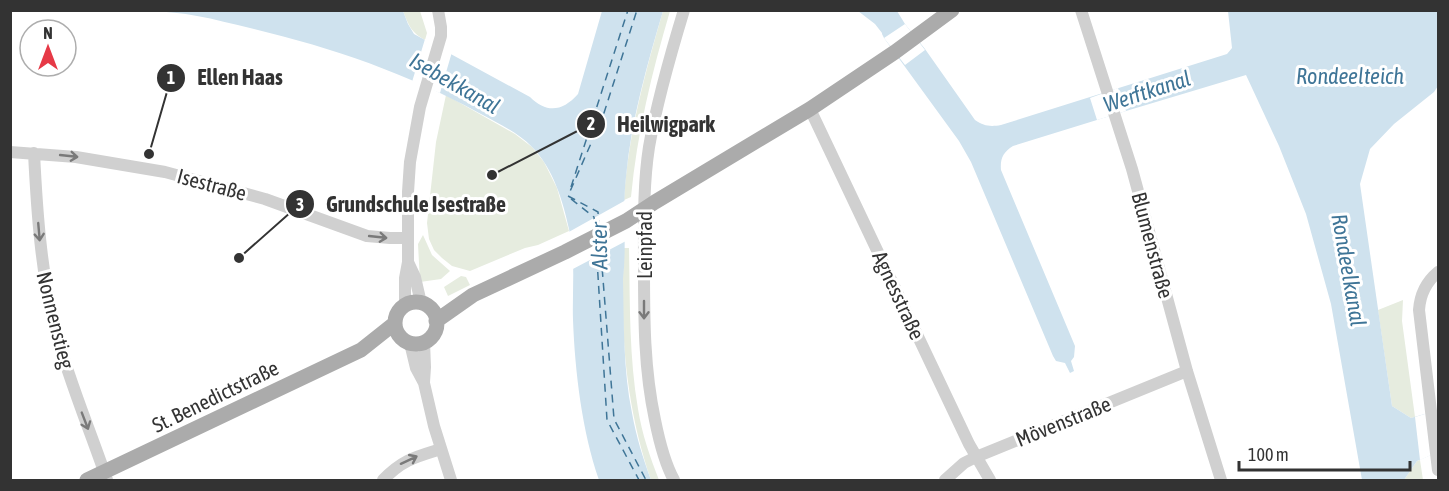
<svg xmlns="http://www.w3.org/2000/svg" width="1449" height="491" viewBox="0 0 1449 491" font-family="'Asap Condensed',sans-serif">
<rect width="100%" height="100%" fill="#fff"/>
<!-- green -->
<path fill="#e6ecdf" d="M403,11H420L427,33L425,40C411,32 409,26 403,11Z
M663,11H670C652,72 637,133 631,197L624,200C628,135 645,73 663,11Z
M446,95L515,134L532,147L544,162L557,188L569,231L538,245L525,248L470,271L452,266L442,258L434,250L429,239L427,223L436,142Z
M423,235L432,255L450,271L441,279L420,282L418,244Z
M624,248H629C630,302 629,356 638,409C642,434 650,457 659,480H651C629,416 621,348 623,280C623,269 624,259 624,248Z
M461,276L466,277L470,285L448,296L444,287Z
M1403,300L1402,321L1415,417L1411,418L1392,406L1378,310Z
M1420,460L1423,480H1404L1417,461Z"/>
<!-- water -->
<path fill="#cfe2ee" d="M152,11H403L408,24L414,34L530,97C547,114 563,111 578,94L602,11H663C647,65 631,121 626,177C622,211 627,245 623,279C624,323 623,369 632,413C636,436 643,458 651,480H599C582,431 575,372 573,320C572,290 576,259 569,229C563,201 553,168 532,147C518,132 497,123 479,113C407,73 330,47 250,28C232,24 215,19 197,16C182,13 167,12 152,11Z
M858,11H897L905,24L925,49L975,120C984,126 990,127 1001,125L1227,54L1232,48L1228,11H1438V86L1434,92L1394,124L1370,149L1360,184L1392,406L1411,418L1438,410V452L1417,461L1404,480H1362L1331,304L1306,214L1279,146L1246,75L1126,111L1013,146C1003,152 1000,159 1001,170L1075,346L1074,357L1071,361L1074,371L1070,373L1065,363L1056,361L1053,356L971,162L959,141L884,38L882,34V33L875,24Z"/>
<!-- pier -->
<path fill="#fff" d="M905,24L925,50L905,65L884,38Z
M425,39L452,52L440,93L412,82Z
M1118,88L1126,111L1097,120L1090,98Z
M626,200V241L571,270L567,233Z
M1438,410V452L1420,460L1415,417Z"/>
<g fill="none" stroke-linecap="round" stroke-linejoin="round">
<!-- ferry -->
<path stroke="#3f7597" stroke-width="1.5" stroke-dasharray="8 6" stroke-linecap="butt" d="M571,187L628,10
M571,199L594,217L595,231
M599,228L598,212L568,196L603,116L637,10
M600,241L614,419L646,480
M596,244L607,420L639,480"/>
<!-- minor -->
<path stroke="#d0d0d0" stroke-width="12" d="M1081,10L1132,169L1187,371L1221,480
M810,109L969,444L990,480
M10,152L76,157L165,172L265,199L367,236L390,238H407
M34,153C37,213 41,271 55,329C69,381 90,430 107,480
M408,262L415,277L421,303
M1438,272C1426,282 1420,295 1419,310L1438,470
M405,305V278L408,262V192L410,162L420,107L441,36V27L438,10
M424,342L425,367L424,382
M410,343L416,368L424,383L434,426L451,480
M383,480C402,460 415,457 441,449
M674,480C664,462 659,440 655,420C644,369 644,318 644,266C644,226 643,186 649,147C657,101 670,56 684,10
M945,480L964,463L976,457L1187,371"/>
<!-- major -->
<path stroke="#ababab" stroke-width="15" d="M395 323a21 21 0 1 1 42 0a21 21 0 1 1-42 0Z
M436,321L473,295L565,252L626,221L655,202L810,109L895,52L952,10
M87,480L361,350L395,323"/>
</g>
<!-- one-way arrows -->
<defs><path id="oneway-shaft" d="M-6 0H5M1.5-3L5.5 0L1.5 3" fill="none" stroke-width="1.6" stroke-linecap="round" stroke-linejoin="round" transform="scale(1.5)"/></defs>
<g stroke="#7a7a7a">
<use href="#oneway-shaft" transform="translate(69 156) rotate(6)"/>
<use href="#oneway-shaft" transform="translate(39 232) rotate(85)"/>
<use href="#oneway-shaft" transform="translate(378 237) rotate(6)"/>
<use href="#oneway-shaft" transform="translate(644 310) rotate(90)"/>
<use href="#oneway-shaft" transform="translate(85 421) rotate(69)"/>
<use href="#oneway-shaft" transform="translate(409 460) rotate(-25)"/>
</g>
<g text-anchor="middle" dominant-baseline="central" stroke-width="6" stroke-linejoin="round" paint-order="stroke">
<!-- street labels -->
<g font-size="21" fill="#333" stroke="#fff">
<text transform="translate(212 184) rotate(15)">Isestraße</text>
<text transform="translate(644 245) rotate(-90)">Leinpfad</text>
<text transform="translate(1153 245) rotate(75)">Blumenstraße</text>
<text transform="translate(899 295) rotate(65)">Agnesstraße</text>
<text transform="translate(56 320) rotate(76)">Nonnenstieg</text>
<text transform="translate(215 396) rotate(-26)">St. Benedictstraße</text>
<text transform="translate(1063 421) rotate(-22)">Mövenstraße</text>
</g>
<!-- water labels -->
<g font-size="22" font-style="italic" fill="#3f7597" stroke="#fff">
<text x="1350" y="76">Rondeelteich</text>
<text transform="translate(455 83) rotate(30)">Isebekkanal</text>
<text transform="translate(1147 91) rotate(-18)">Werftkanal</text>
<text transform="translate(599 246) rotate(-91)">Alster</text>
<text transform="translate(1349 270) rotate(80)">Rondeelkanal</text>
</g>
</g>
<!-- callouts -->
<path fill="none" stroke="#333" stroke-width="2" d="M149 154L171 78M492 175L591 124M239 258L300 204"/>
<g fill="#333" stroke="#fff" stroke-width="2">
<circle cx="149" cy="154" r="6"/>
<circle cx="492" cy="175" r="6"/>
<circle cx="239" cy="258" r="6"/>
<circle cx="171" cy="78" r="15"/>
<circle cx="591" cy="124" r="15"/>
<circle cx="300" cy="204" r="15"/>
</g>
<g font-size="18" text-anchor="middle" font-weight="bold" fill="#fff">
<text x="171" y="84">1</text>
<text x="591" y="130">2</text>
<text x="300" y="211">3</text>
</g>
<g font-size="22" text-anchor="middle" font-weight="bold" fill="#333" stroke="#fff" stroke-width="6" stroke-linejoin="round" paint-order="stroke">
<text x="240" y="85">Ellen Haas</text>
<text x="666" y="132">Heilwigpark</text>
<text x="416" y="212">Grundschule Isestraße</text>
</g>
<!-- border -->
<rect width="1449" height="491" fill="none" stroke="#333333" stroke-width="24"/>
<!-- north arrow -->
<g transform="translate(48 48)"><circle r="28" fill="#ffffff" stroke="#adadad" stroke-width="1.5"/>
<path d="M0-4.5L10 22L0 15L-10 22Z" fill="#e63946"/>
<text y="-9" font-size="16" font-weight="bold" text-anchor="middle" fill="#333333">N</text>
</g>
<!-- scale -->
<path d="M1239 461v9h171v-9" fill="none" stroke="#333333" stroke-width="3"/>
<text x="1248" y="461" font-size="18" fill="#333333" stroke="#ffffff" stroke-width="4.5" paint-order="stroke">100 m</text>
</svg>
